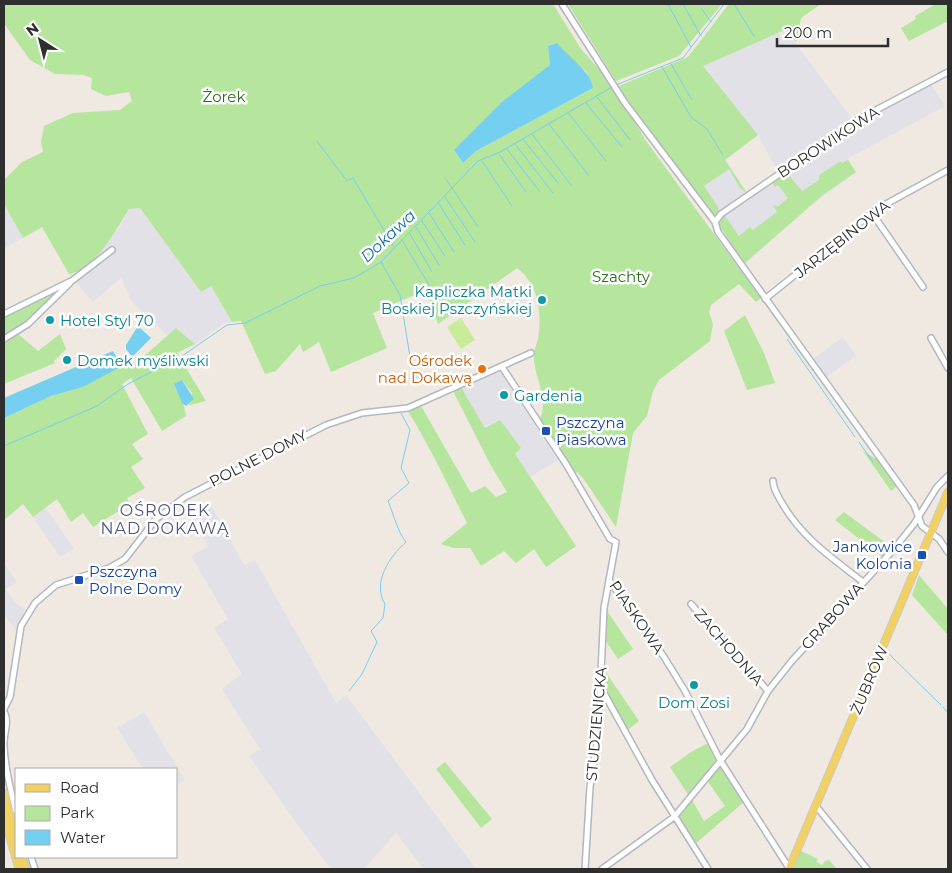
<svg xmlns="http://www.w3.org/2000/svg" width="952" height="873" viewBox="0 0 952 873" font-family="Montserrat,sans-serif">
<rect width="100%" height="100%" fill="#efe9e1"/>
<!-- industrial -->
<path fill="#e3e1e8" d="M779,33L783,40L788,37L793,40L854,121L814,148L808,147L794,157V161L780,167L778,172L758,135L746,124L702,66Z
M932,85L945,106L847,159L856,172L803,211L735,248L719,225L720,219L746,201L748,197L862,121Z
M725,159L747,193L714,217L691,184Z
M4,204L23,238L5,248L4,247Z
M134,207L140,208L201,292L211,286L232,322L225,323L195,344L177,328L168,336L132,302L121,278L93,302L69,274L77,273L120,227L129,209Z
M843,337L856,356L826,377L813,359Z
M498,369L558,460L530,477L514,454L521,448L500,421L485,428L461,387Z
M212,507L244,565L255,560L336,703L346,695L476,869H424L396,833L364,869H331L300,828L249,756L260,749L222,689L242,674L214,628L228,619L191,556L208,546L192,519Z
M46,508L74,549L60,557L33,517Z
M4,563L17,582L6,589L15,603L25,609L18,633L4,614Z
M144,712L185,780L176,786V769H143L117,728Z"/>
<!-- green -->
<path fill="#b6e59e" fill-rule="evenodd" d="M4,4H553L581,49L613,85L646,141L761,298L756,302L739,284L711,305L709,313L713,324L710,341L659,380L653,391L647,416L633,433L616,527L583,478L577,472L573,476L538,422C552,401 532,375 534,354C534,349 537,344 538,339C542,313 539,284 517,268L438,324L426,290L373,313L387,348L331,372L319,342L303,352L300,344L276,371L265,374L241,321L232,322L211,286L201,292L140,208L129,209C116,229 96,270 69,274L42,227L23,238L4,204V180L22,162L43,152L41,142L44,126L73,113L120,110L132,101L129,92L106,96L91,89L92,78L83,75L55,74L30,60L5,25ZM556,43L572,61L586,71L593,88L476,151L463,163L454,150L550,65L548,46Z
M568,4H722L679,56L616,81Z
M729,4H821L801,18L796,42L785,30L703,66L758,135L725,160L747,193L740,188L729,169L704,186L718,207L719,213L714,217L634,111L619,86L688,57Z
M936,4H948V21L909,41L901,28L916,19L915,16Z
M848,160L856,172L824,194L744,264L719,225L720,219L725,216L739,236L750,227L753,230L777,212L773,206L775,205L777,207L788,198L778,185L775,187L772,183L765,186L786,172L802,191L819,180V175L841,161L842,163Z
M65,286L23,325L4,337V315Z
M745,315L764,353L775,383L747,390L724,331Z
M176,328L195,344L177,353L206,401L186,406L190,404L192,393L182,380L174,385L184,406L186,416L162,431L131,378L122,384L148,434L132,444L143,459L131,467L145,488L127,498L130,504L93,527L83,513L71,522L57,499L33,517L23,504L4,520V418L51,396L83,387L130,360L134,365Z
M18,334L38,351L60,334L66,349L54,361L55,363L4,384V341Z
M461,387L485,428L500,420L521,448L515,454L576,546L546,567L534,549L516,563L504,551L481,566L470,548H454L441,544L467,523C448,485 430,447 408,411L421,406L471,493L485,486L496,497L507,492L490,464L453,391Z
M863,451L878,460L897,486L891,491Z
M844,512L894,549L885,559L835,520Z
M919,575L948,609V635L912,595Z
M605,608L633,649L618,659L605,640Z
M603,668L639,721L628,730L603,685Z
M710,742L719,760L689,796L670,767L691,752Z
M445,762L492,819L481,828L436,769Z
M720,762L745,801L694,845L676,817L691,798L704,821L725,806L706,779Z
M801,851L818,859L815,864L817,862L822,865L825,861L829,860L837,869H794Z"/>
<!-- pitch -->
<path fill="#c9ec9a" d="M461,318L475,340L461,349L447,327Z"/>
<!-- water -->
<path fill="#75cff0" d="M557,43C568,57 591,71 593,88L476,151L463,163L454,150L503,101L550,65L548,46Z
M138,326L151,338L132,357L126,349V345Z
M113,351L122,366L83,387L51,396L4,418V398Z
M182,380L194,399L186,406L182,403L174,384Z"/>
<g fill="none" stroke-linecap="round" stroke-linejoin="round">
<!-- stream -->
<path stroke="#75cff0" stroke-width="1" d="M668,4L691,47
M683,4L701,36
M734,4L754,36
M701,8L711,22
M671,64L692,100
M662,67L691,117L707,129L723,155
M616,85L683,58L724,4
M597,97L630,140
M586,103L622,147
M569,114L606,161
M549,124L589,176
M532,134L571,185
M523,139L558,183
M317,141L347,181L353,178L394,247
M515,144L553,193
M507,149L540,192
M499,154L526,192
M482,161L512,206
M446,179L478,227
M445,197L475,242
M439,204L465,245
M429,213L454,252
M422,221L445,256
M416,227L439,265
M410,234L432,272
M402,240L429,285
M381,262L400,295L410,357L417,374L416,378
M787,339L855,437
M859,442L873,462
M4,446L97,406L128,384L182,356L227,325L245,323L320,286L354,278L381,262L478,161L500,152L612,87
M888,653L941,705
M349,691L362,674L377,642L371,631L383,618L385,604C372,583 389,557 406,542C397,531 394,515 388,501L409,483L401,468L410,430L401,413
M943,707L948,713"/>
<defs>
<path id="minor" d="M562,4C583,37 604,70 625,103L715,222L718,232L914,505L922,526L939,539L948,552
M872,213L923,287
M715,222L721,214L861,118L948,72
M765,299L877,209L948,170
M4,314L73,280L112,250
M931,338L948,368
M4,339L28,324L70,283
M502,367L566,464L610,539L616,542L604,608L598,736L590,787L585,869
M773,481C773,489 778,496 782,503C802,538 832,558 863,582
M609,580L664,657L685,691L720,760L789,868
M691,604L768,691
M600,686L652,780L708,869
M4,709L10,697L21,626L35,603L56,585L109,568L125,559L156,519L185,497L326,425L362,413L408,408L531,353
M4,712C10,721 3,735 4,746C5,768 10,789 16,811
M816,806L867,869
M31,857L35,869
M602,869L674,817L747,729L768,691L791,662L893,550L914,524L937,487L948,476"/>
<path id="major" d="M4,793L16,837
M4,816L19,869
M22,857L26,869
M789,869L948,492"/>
</defs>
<!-- minor casing -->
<use href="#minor" stroke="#b4b7c1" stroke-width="8"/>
<!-- major casing -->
<use href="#major" stroke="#c9c9c9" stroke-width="9"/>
<!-- minor -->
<use href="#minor" stroke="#fff" stroke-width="5"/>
<!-- major -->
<use href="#major" stroke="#f2d163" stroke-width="7"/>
</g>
<!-- markers -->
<g fill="#0f9aa8" stroke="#fff" stroke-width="2">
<circle cx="542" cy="300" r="5"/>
<circle cx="50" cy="320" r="5"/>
<circle cx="67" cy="360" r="5"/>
<circle cx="504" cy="395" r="5"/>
<circle cx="694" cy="685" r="5"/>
</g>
<circle fill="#e8710a" stroke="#fff" stroke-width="2" cx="482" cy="369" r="5"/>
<g fill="#1a4fb4" stroke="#fff" stroke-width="2">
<rect x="541" y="426" width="10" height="10" rx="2.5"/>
<rect x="917" y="550" width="10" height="10" rx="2.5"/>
<rect x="74" y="575" width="10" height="10" rx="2.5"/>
</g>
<g text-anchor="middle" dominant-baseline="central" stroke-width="5" stroke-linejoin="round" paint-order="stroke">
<!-- park labels -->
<g font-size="15" fill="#2c6e1b" stroke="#fff">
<text x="224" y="96">Żorek</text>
<text x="621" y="276">Szachty</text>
</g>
<!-- street labels -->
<g font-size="15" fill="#2e2e2e" stroke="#fff">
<text transform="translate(828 142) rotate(-33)">BOROWIKOWA</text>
<text transform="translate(842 239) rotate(-38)">JARZĘBINOWA</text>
<text transform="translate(258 458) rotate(-27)">POLNE DOMY</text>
<text transform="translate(832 616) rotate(-48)">GRABOWA</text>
<text transform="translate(637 617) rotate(56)">PIASKOWA</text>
<text transform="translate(729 647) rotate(49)">ZACHODNIA</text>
<text transform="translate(869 680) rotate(-67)">ŻUBRÓW</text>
<text transform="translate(596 724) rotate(-85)">STUDZIENICKA</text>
</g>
<!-- culture labels -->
<g font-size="15" fill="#0d838f" stroke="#fff" text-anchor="start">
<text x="532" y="291" text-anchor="end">Kapliczka Matki<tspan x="532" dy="17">Boskiej Pszczyńskiej</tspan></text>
<text x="60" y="320">Hotel Styl 70</text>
<text x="77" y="360">Domek myśliwski</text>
<text x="514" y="395">Gardenia</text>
<text x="694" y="702" text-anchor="middle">Dom Zosi</text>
</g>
<!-- food labels -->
<g font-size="15" fill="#c56008" stroke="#fff" text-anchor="end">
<text x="472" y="360">Ośrodek<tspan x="472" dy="17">nad Dokawą</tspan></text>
</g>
<!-- transit labels -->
<g font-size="15" fill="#164399" stroke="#fff" text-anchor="start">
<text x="556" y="422">Pszczyna<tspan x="556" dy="17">Piaskowa</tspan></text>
<text x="912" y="546" text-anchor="end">Jankowice<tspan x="912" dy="17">Kolonia</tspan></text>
<text x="89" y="571">Pszczyna<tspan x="89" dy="17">Polne Domy</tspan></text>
</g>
<!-- water labels -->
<g font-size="16" font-style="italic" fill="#0d6fa3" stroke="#fff">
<text transform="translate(388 236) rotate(-43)">Dokawa</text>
</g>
<!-- neighbourhood labels -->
<g font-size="16" letter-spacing="1" fill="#4d5680" stroke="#fff">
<text x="165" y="510">OŚRODEK<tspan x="165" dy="18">NAD DOKAWĄ</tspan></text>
</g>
</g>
<!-- border -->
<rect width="952" height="873" fill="none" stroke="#2e2e2e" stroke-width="10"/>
<!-- legend -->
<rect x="15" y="768" width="162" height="90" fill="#ffffff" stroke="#ababab"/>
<rect x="25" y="784" width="25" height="8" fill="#f2d163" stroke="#ababab"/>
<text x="60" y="793" font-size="15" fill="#2e2e2e">Road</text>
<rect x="25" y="806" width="25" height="15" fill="#b6e59e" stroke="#ababab"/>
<text x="60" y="818" font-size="15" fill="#2e2e2e">Park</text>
<rect x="25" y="830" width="25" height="15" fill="#75cff0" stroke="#ababab"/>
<text x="60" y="843" font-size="15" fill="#2e2e2e">Water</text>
<!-- north arrow -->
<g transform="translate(40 40) rotate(324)" stroke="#ffffff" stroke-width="4" paint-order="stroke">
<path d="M0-4L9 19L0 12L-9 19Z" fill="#2e2e2e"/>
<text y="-8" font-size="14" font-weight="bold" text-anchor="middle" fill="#2e2e2e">N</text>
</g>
<!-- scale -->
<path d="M777 38v8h111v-8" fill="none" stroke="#2e2e2e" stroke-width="2.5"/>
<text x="784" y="38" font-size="15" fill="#2e2e2e" stroke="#ffffff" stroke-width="4" paint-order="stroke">200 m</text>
</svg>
